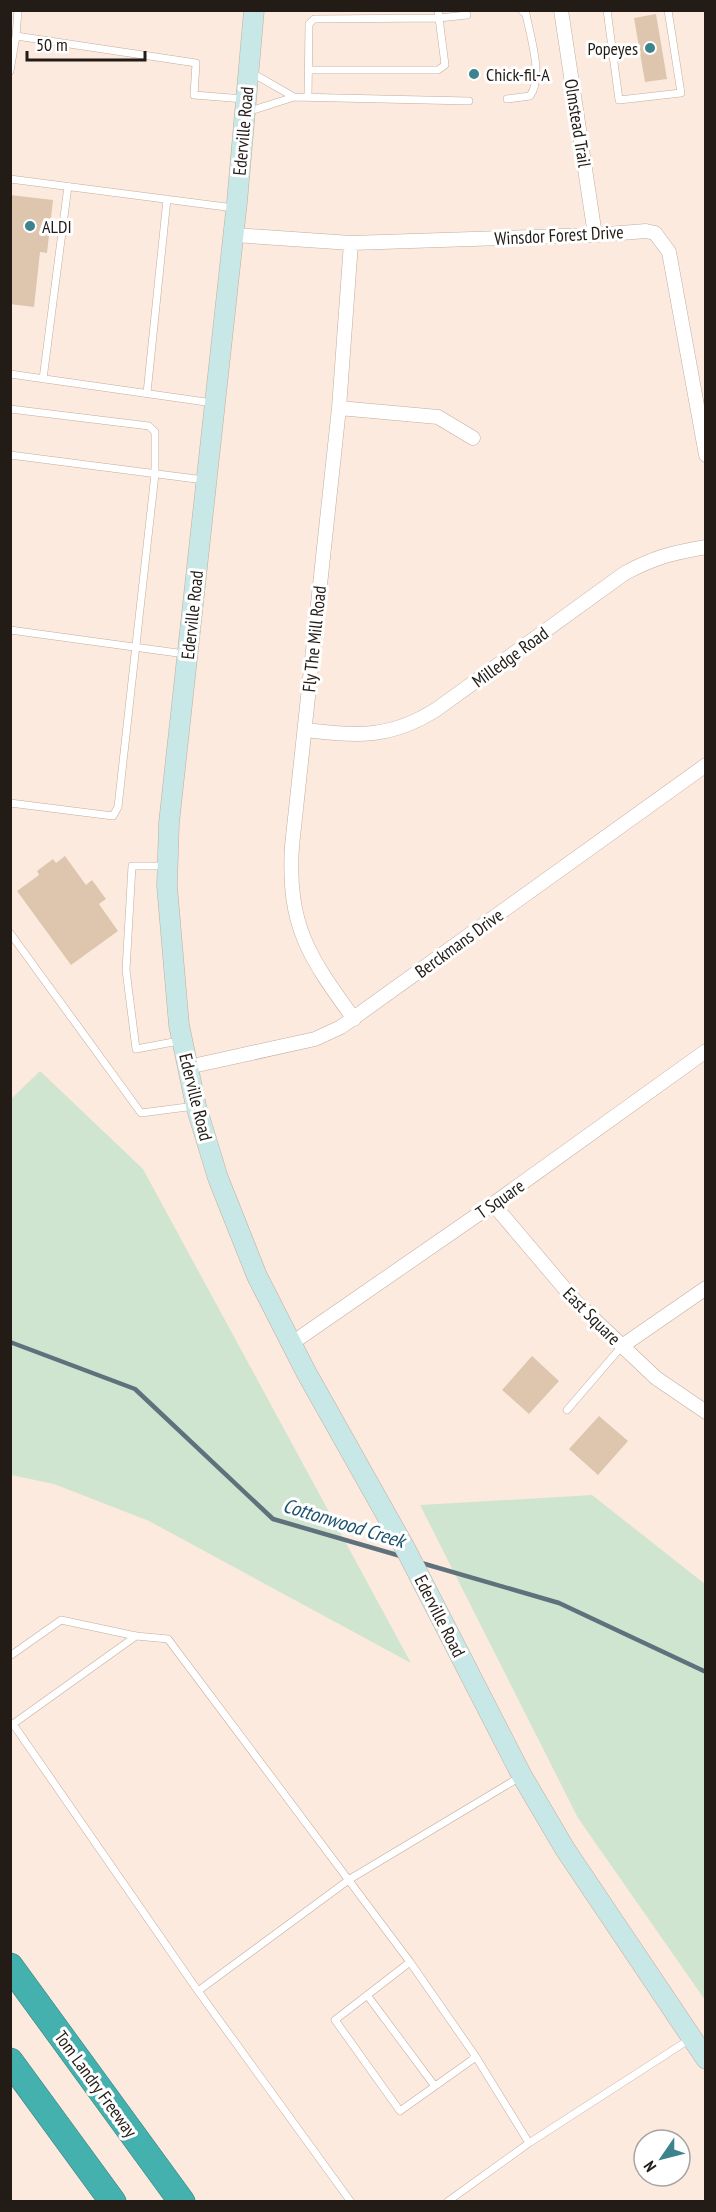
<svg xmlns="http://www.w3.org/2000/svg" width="716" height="2212" viewBox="0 0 716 2212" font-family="'PT Sans Narrow',sans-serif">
<rect width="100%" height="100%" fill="#fceade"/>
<!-- green -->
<path fill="#d0e5cf" d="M40,1071L143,1169L411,1663L149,1521L54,1484L11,1475V1099Z
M592,1495L705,1584V2000L578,1818L420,1505Z"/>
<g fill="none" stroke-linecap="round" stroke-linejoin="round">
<!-- stream -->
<path stroke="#5f717c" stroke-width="4.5" d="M10,1342L135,1389L273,1519L404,1557
M418,1562L559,1603L706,1672"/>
</g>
<!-- building -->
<path fill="#dec6ae" d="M656,14L667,79L645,82L634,18Z
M10,195L53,200L47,253L40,252L34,307L10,304Z
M65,856L86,885L92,880L106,899L99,904L118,931L71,965L17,891L39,875L37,871L53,859L56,863Z
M532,1356L559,1381L529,1414L502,1390Z
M599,1416L628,1441L598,1475L569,1449Z"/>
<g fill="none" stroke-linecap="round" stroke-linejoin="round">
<defs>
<path id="lane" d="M607,10L619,100L681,93L668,10
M16,36L18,10
M308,70H438L445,65L438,10
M10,71L16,36L196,63L194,95L244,99
M294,97L469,101
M308,98L309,24L314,19L439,18L467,15
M507,99L530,96C544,77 530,36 526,14L521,10
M247,112L294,97L252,73
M10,179L234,208
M10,374L213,403
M43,379L68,186
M147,393L167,199
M10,409L149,426L155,432V474L118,807L113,816L10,803
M10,455L204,480
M10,630L185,654
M165,866H132L126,970L136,1049L179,1041
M10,933L141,1113L195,1106
M567,1410L622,1346
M136,1636L13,1724L198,1991L351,2202
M10,1656L61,1620L136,1636L168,1639L410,1962L476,2057L529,2143
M410,1962L335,2020L400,2111L476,2057
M198,1991L350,1879L520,1777
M367,1995L434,2085
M447,2202L529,2143L690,2039"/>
<path id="street" d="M561,10L595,235
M234,235L351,243L595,235L646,231L655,233L669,252L706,455
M351,243L339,408L292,846C287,926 309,957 354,1019
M339,408L438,417L473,438
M305,730C358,736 390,739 437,709L625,573C655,557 672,553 706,547
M188,1067L315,1039L341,1027L706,765
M493,1204L577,1303L656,1378L706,1412
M292,1343L493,1204L706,1051
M622,1346L706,1288"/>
<path id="secondary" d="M254,10L237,202L169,823L167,886L179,1025L196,1106L218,1178L257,1276L306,1372L406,1550L522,1776L565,1849L706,2059"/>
<path id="highway" d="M10,1966L182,2202
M10,2061L113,2202"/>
</defs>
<!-- lane casing -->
<use href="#lane" stroke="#c2ad9f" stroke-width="8"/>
<!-- street casing -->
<use href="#street" stroke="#c2ad9f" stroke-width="15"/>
<!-- secondary casing -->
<use href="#secondary" stroke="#c2ad9f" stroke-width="21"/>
<!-- highway casing -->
<use href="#highway" stroke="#387c79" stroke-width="27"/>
<!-- lane -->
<use href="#lane" stroke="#fff" stroke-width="7"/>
<!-- street -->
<use href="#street" stroke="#fff" stroke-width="14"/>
<!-- secondary -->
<use href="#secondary" stroke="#c7e8e7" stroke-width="20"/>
<!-- highway -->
<use href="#highway" stroke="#44b1ae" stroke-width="26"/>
</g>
<!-- markers -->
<g fill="#3d838e" stroke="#fff" stroke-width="2">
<circle cx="650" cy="48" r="6"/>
<circle cx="474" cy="74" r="6"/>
<circle cx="30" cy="226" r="6"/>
</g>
<g text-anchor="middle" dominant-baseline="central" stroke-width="6" stroke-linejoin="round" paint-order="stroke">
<!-- poi labels -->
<g font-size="18" fill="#221b16" stroke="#fff" text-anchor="start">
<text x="638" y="48" text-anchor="end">Popeyes</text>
<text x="486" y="74">Chick-fil-A</text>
<text x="42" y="226">ALDI</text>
</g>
<!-- street labels -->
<g font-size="18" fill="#221b16" stroke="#fff">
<text transform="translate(578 123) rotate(81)">Olmstead Trail</text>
<text transform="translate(243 131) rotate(-85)">Ederville Road</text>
<text transform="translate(559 235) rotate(-3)">Winsdor Forest Drive</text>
<text transform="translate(192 615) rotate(-84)">Ederville Road</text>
<text transform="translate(314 639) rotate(-84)">Fly The Mill Road</text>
<text transform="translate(510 657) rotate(-36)">Milledge Road</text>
<text transform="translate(459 943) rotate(-36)">Berckmans Drive</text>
<text transform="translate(196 1097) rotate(76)">Ederville Road</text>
<text transform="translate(500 1199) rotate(-35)">T Square</text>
<text transform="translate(592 1316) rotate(45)">East Square</text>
<text transform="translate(440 1616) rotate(63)">Ederville Road</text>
<text transform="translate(96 2084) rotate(54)">Tom Landry Freeway</text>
</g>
<!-- water labels -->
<g font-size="20" font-style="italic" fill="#1c526e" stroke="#fff">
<text transform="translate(344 1523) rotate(17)">Cottonwood Creek</text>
</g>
</g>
<!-- border -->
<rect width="716" height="2212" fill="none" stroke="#221b16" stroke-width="24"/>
<!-- north arrow -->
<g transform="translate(662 2158) rotate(235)"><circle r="28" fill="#ffffff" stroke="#a7a4a2" stroke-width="1.5"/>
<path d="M0-4.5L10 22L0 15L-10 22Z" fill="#3d838e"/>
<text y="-9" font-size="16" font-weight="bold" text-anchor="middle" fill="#221b16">N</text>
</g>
<!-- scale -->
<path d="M27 51v9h118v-9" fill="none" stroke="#221b16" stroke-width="3"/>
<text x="36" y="51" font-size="18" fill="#221b16" stroke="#ffffff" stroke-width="4.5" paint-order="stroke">50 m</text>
</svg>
